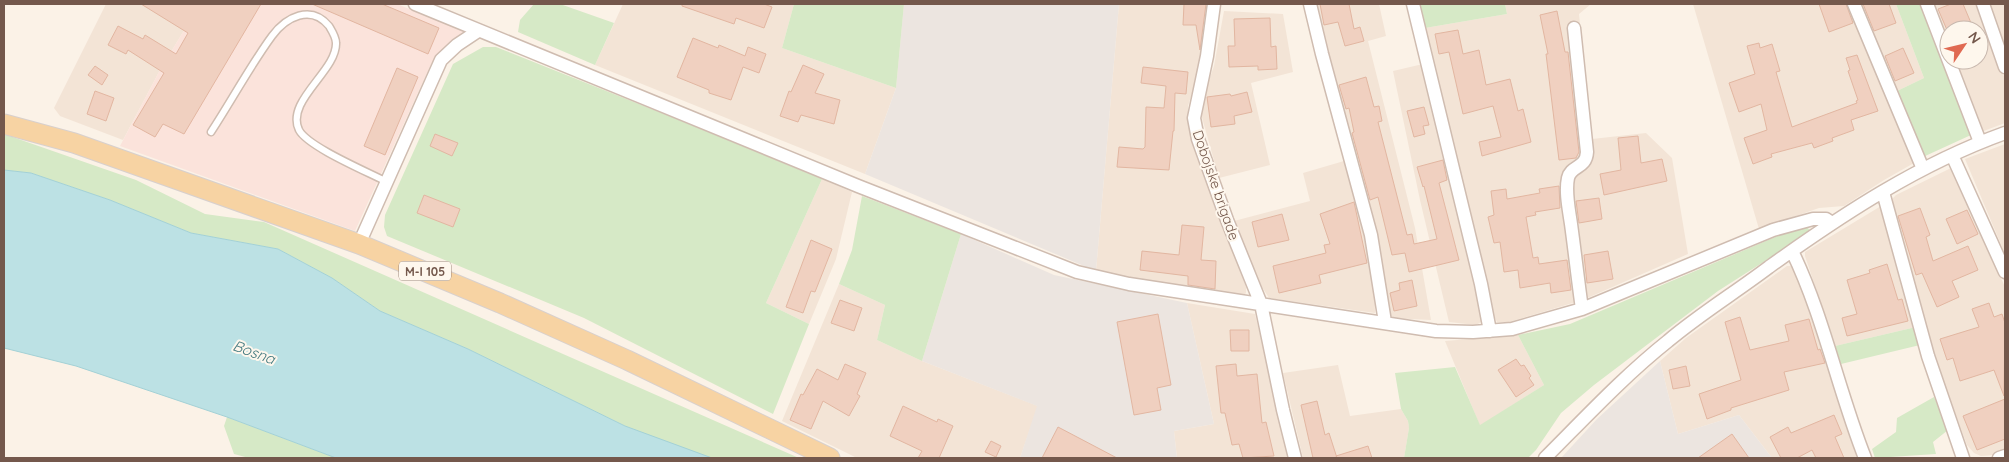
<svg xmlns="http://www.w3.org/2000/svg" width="2009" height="462" viewBox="0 0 2009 462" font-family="Quicksand,sans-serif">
<rect width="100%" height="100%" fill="#fbf2e7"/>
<!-- residential -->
<path fill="#f3e4d6" d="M106,4H200L160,70L123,140L60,116L54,108Z
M623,4H794L782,48L896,88L865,174L595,65Z
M1119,4H1211L1203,56L1188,106V123L1246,287V293L1242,297L1096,271Z
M1316,4H1379L1386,36L1368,41L1415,228L1431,320L1391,318L1376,230L1356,168Z
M1505,4H1591L1579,14L1580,24L1570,27L1585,153L1565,170L1562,176L1576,302L1509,322H1497L1493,314L1425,28L1507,14Z
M1693,4H1848L1914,163L1884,180L1844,206L1819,208L1759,229Z
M1859,4H1896L1924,78L1895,92Z
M1930,4H1977L2005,79V123L1981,132L1952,60H1979V30H1949V51Z
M1986,4H2005V55Z
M1224,11L1283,14L1293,72L1251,83L1270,165L1219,178L1201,114L1208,83L1214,66Z
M1423,64L1482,316L1481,322L1476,325L1449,322L1420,200L1393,71Z
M1646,133L1672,158L1688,254L1585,299L1572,181L1575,175L1589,167L1592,160V139Z
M2005,144V254L1965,159Z
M1344,161L1363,224L1374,278L1375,313L1269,298L1262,287L1234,221L1310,201L1303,173Z
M1951,168L2005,287V451L1996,455L1981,456L1974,453L1967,445L1930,345L1892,205L1893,198L1896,195Z
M822,179L852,192L836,259L809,324L766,303Z
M1881,206L1916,327L1835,346L1805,256V252Z
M1787,266H1791L1795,269L1803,285L1857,458H1772L1739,415L1678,434L1660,361L1686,338Z
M839,284L885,305L877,340L922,361L1038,406L1020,458H857L782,421Z
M1187,303L1255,314L1290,458H1177L1174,431L1214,424Z
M1518,335L1544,385L1480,426L1445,341Z
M1338,365L1350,416L1401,409L1408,421L1409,428L1404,458H1303L1283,373Z"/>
<!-- commercial -->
<path fill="#fbe3db" d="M200,4H397L464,31L447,45L432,62L355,231L120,146L160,70Z"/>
<!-- industrial -->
<path fill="#ece5e0" d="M904,4H1119L1096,271L865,174L896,88Z
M961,234L1054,275L1187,303L1214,424L1174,431L1177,458H1020L1037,406L922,361Z
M1660,361L1678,434L1739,415L1772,458H1561L1597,419Z"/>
<!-- green -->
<path fill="#d6e9c6" d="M534,4H560L614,23L595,65L518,32L520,20Z
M794,4H904L896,88L782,48Z
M1420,4H1505L1507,14L1425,28Z
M1896,4H1922L1971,135L1923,157L1895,92L1924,78Z
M483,47H496L669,116L822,179L766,303L809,324L773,414L584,318L387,236L384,227L385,215L453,64Z
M4,134L136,180L205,214L264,222L799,458H712L679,448L625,426L468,349L380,311L332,278L278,249L191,233L110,200L31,173L4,170Z
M862,196L961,234L922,361L877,340L885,305L839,284L852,250Z
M1806,227L1812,231L1718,291L1594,385L1561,413L1536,450L1528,458H1404L1409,428L1408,421L1401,409L1395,373L1455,367L1480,425L1544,385L1518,335L1570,324L1792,230Z
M1916,327L1920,345L1841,364L1835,346Z
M1934,397L1948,430L1933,442L1936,454L1875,458L1872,449L1896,432L1897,418Z
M227,417L336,458H249L234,454L224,426Z"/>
<!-- water -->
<path fill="#bce1e4" stroke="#a3d1d6" d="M4,170L31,173L110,200L191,233L278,249L332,278L380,311L468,349L625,426L712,458H336L227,417L76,366L4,348Z"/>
<!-- building -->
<path fill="#f0d0c0" stroke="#e2b6a1" d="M141,4H261L184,134L163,124L155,137L133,125L164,73L128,50L126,54L108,45L118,26L143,39L145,35L176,54L188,33Z
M312,4H382L439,28L428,54Z
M682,4H764L772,7L764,28L736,18L734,24L682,6Z
M1184,4H1206L1200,50L1196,25H1183Z
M1320,4H1349L1354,29L1360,27L1364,41L1345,46L1338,22L1324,25Z
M1819,4H1846L1853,23L1829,32Z
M1863,4H1889L1896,23L1874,31Z
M1951,4H1963L1974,30H1947L1938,9Z
M1557,11L1565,52H1568L1579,152L1576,158L1559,160L1546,54H1548L1540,15Z
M1270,18L1271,47L1276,46L1277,69L1258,70V66L1229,67L1228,46H1235L1234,19Z
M1458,30L1463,54L1479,50L1486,85L1510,79L1518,111L1523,109L1531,142L1482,156L1479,142L1501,137L1493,106L1463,114L1449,52L1439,54L1435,34Z
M693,38L718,48L719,45L745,56L748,47L766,54L759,73L743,67L731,100L709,93V90L677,77Z
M1759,43L1760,48L1772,44L1780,71L1776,72L1792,127L1857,103L1856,101L1858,100L1848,71L1850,70L1846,58L1857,55L1878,111L1851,120L1854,130L1832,138L1833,141L1814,148L1812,143L1771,154L1772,157L1753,164L1744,138L1767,130L1761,104L1739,112L1729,83L1755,74L1747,46Z
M1903,48L1914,73L1895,81L1885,56Z
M803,65L824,74L815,93L840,100L834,124L801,115L798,122L780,116L789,91L791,92Z
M95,66L108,75L102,85L88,75Z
M1143,67L1188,72L1186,94L1175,93L1174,131H1173L1169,170L1117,167L1119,147L1143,149L1145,147L1146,107L1164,108L1166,86L1141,83Z
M397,68L418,77L385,155L364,146Z
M1366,77L1374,107L1379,106L1382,121L1378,122L1407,235L1412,234L1414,244L1437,239L1424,186L1423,187L1417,167L1443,160L1447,180L1439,183L1459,260L1409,272L1405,253L1392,255L1378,197L1370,200L1352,133L1354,132L1349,108L1346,109L1339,85Z
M95,91L114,98L106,121L87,114Z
M1247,92L1252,112L1234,116L1235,124L1211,127L1207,97L1230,94L1231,96Z
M1424,107L1429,125L1423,126L1425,134L1414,137L1407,111Z
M435,134L458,143L452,156L430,146Z
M1638,136L1641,163L1662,159L1667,181L1604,195L1600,174L1621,170L1618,138Z
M1559,186L1560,208L1535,212L1536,215L1526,217L1533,258L1538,257L1539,264L1567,260L1571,290L1551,293L1550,283L1520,288L1518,270L1504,272L1500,242L1494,243L1488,217L1494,215L1491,191L1506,189L1507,199L1540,193L1539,189Z
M424,195L460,209L453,227L417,213Z
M1599,198L1602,219L1579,223L1576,201Z
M1354,202L1367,263L1319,275L1321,283L1279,293L1273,266L1326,253L1324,245L1330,244L1320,214Z
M1920,208L1930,235L1926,237L1933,261L1968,246L1978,270L1952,281L1959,297L1937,307L1922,273L1916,275L1898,216Z
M1967,210L1978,234L1957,244L1946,219Z
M1282,214L1289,240L1258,247L1252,222Z
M1182,225L1204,227L1201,260L1216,261L1215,289L1188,285V276L1140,270L1142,251L1179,255Z
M811,240L832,249L815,292L811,291L803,313L786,307Z
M1608,251L1613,279L1587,283L1584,255Z
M1887,264L1898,300L1902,299L1908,321L1847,336L1842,318L1857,314L1847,280L1870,273L1869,270Z
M1412,280L1417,306L1394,311L1390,293L1400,290L1399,283Z
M840,300L862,308L854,331L831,323Z
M1989,303L1994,317L2002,314L2005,323L2004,396L1994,370L1960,381L1953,358L1947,360L1940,339L1979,327L1972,309Z
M1158,314L1171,385L1157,388L1161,410L1134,415L1117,322Z
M1740,317L1750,350L1789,341L1785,325L1809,319L1818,350L1820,349L1825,363L1784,372L1789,390L1731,408V410L1707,419L1699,394L1741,380L1725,322Z
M1230,330H1249V351H1231Z
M1516,359L1521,366L1524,365L1531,376L1529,378L1534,385L1516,397L1498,370Z
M845,364L866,373L857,394L860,396L849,416L823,401L811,429L790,420L801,394L803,395L817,369L838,380Z
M1236,364L1237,376L1257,374L1262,423L1266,422L1274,456L1243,458L1239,444L1232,445L1225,413H1221L1216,366Z
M1686,366L1690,386L1673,389L1669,370Z
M2005,399V439L1977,450L1963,416Z
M1317,401L1325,435L1329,433L1337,458H1313L1301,405Z
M903,406L937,422L938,419L953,426L939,458H918L922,451L890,436Z
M1834,415L1842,434L1835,437L1844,458H1816L1812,450L1797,458H1781L1770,437L1788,427L1791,433Z
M1058,427L1117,458H1042Z
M1732,434L1749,458H1698Z
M991,441L1001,446L996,457L985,452Z
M1368,446L1372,458H1337L1336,456Z"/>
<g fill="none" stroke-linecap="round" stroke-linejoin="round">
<defs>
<path id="service" d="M211,132C232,100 250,66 272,36C286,17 311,4 329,26C332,31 336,37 336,43C337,71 285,101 299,130C308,147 368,172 387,182"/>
<path id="minor" d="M415,4L858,186L1077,272L1129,284L1436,331L1473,332L1512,329L1582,309L1773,230L1813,219H1826L1832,223
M1214,4L1207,56L1194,118L1198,139L1227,220L1261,304L1283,410L1295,458
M1310,4L1322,54L1371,235L1385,322
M1413,4L1481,284L1490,331
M1854,4L1923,169
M1927,4L1980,142
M1983,4L2005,67
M1574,28L1587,152C1586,169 1571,165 1568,178C1565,192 1569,210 1571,224C1575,253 1578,281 1582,309
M1952,155L2005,272
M1883,192L1928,356L1963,458
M359,244L441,60L457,45L478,31
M1792,251C1824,317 1838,390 1865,458
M1545,458C1585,418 1624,376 1668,341C1700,314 1736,292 1769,267C1843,214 1919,164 2005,133
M1999,458L2005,456"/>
<path id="primary" d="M4,124L74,143L359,244L500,303L627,360L830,458"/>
</defs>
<!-- service casing -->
<use href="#service" stroke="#cfbcb0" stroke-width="9"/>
<!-- minor casing -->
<use href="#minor" stroke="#cfbcb0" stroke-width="15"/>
<!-- primary casing -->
<use href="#primary" stroke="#d8d0cd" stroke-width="21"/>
<!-- service -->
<use href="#service" stroke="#fff" stroke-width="6"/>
<!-- minor -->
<use href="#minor" stroke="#fff" stroke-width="12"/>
<!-- primary -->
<use href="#primary" stroke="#f7d3a3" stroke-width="19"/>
</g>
<g text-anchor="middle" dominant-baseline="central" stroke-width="4" stroke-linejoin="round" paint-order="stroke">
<!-- shield labels -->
<rect fill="#fef7ed" stroke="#9d887c" stroke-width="1" x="399" y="261.5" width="52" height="19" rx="4"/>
<g font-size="12" font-weight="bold" fill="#74584c">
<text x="425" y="271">M-I 105</text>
</g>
<!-- street labels -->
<g font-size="14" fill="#74584c" stroke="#fef7ed">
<text transform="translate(1216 185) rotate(71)">Dobojske brigade</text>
</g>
<!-- water labels -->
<g font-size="15" font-style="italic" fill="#43797f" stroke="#fef7ed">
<text transform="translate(254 352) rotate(20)">Bosna</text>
</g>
</g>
<!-- border -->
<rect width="2009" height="462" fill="none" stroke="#74584c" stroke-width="10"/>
<!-- north arrow -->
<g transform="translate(1964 45) rotate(55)"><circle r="24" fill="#fef7ed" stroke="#c7b7ad"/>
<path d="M0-4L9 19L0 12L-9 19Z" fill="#e06a52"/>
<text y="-8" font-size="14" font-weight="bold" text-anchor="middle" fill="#74584c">N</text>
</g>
</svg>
